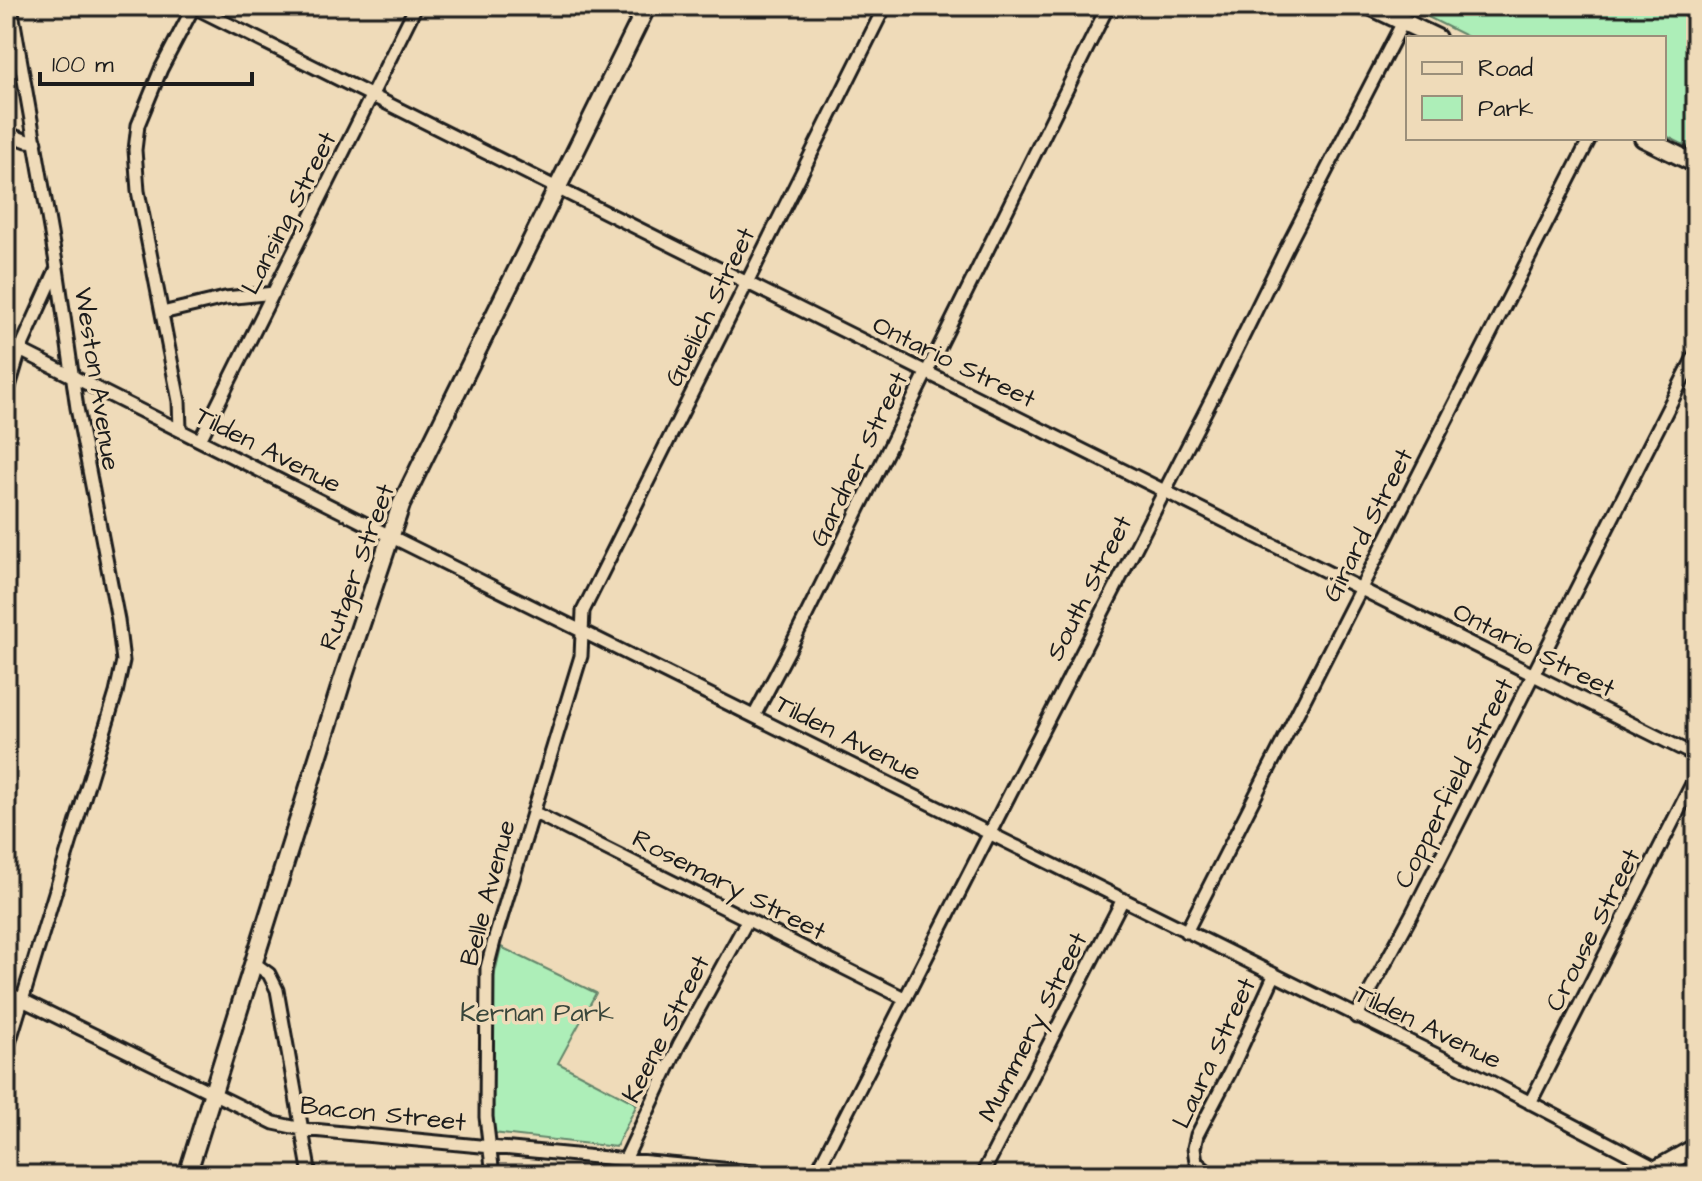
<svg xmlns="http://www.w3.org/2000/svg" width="1702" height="1181" viewBox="0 0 1702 1181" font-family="'Architects Daughter',sans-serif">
<rect width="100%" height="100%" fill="#efdbb9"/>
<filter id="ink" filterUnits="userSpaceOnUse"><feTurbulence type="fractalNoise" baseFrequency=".0125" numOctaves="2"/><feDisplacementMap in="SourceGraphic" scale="16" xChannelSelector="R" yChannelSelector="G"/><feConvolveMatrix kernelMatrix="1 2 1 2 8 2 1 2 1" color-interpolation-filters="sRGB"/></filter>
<g filter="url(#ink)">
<!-- green -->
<path fill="#adeeb8" stroke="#64856a" stroke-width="2" d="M1406,6H1696V151L1664,135V38H1470Z
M501,947L596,993L558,1063L637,1104L616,1147L493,1133L494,977Z"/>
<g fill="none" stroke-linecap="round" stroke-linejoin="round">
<defs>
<path id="street" d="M192,6L1696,756
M6,133L27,141L36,142
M162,313L225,298L274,293
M6,343L390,536L1485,1079L1669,1175
M6,397L20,350L57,268
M180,429L179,401L138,191L135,150L138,125L161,69L194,6
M200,440L416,6
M754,716L789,650L1108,6
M533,812L904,998
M1186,932L1590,138
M254,963L269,974L277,990L310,1175
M6,992L274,1123L302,1129L785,1175
M1356,1017L1412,914L1696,353
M6,1053L116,693L123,661L118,620L77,408L57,268L11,6
M1530,1103L1696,776
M625,1160L679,1045L748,919
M493,1175L486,1117L487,968L494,941L581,656L583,611L885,6
M815,1175L1226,371L1287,247L1403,22
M982,1175L1123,899
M1211,1175L1196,1162L1194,1148L1197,1135L1230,1072L1274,976"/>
<path id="secondary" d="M1370,6L1437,38
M1643,138L1696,164
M187,1175L343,678L401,505L647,6
M1646,1175L1696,1147"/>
</defs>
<!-- street casing -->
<use href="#street" stroke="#1c1c1c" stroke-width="17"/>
<!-- secondary casing -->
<use href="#secondary" stroke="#1c1c1c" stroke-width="22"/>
<!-- street -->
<use href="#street" stroke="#efdbb9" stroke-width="11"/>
<!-- secondary -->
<use href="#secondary" stroke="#efdbb9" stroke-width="16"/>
</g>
</g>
<g text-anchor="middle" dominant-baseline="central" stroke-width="7" stroke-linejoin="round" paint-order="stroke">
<!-- street labels -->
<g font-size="26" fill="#1c1c1c" stroke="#efdbb9">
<text transform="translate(289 213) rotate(-63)">Lansing Street</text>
<text transform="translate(710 307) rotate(-64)">Guelich Street</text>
<text transform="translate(954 362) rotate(26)">Ontario Street</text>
<text transform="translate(97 379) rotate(81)">Weston Avenue</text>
<text transform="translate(268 450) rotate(27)">Tilden Avenue</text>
<text transform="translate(859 459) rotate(-64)">Gardner Street</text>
<text transform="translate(1368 525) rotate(-63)">Girard Street</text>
<text transform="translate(357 567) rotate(-70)">Rutger Street</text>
<text transform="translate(1089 588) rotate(-63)">South Street</text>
<text transform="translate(1534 650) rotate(27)">Ontario Street</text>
<text transform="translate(848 738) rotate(27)">Tilden Avenue</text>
<text transform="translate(1454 783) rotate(-63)">Copperfield Street</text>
<text transform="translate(729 885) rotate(27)">Rosemary Street</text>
<text transform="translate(488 893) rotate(-75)">Belle Avenue</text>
<text transform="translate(1593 930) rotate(-63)">Crouse Street</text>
<text transform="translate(1033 1027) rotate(-63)">Mummery Street</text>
<text transform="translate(1428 1027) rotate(26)">Tilden Avenue</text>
<text transform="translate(666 1029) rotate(-63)">Keene Street</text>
<text transform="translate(1214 1053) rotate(-65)">Laura Street</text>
<text transform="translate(383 1114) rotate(6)">Bacon Street</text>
</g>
<!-- park labels -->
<g font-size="26" fill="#39463b" stroke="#efdbb9">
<text x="537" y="1013">Kernan Park</text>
</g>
</g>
<!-- margin -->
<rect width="1702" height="1181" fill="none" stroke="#efdbb9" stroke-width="32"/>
<rect x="16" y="16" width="1670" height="1149" fill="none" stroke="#1c1c1c" stroke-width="3" filter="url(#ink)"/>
<!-- legend -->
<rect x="1406" y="36" width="260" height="104" fill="#efdbb9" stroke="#9b8f7a" stroke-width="2"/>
<rect x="1422" y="62" width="40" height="12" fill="#efdbb9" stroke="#9b8f7a" stroke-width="2"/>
<text x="1478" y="76" font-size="24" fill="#1c1c1c">Road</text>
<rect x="1422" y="96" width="40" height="24" fill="#adeeb8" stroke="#9b8f7a" stroke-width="2"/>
<text x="1478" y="116" font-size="24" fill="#1c1c1c">Park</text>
<!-- scale -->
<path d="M40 72v12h212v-12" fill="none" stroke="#1c1c1c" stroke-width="4"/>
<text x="52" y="72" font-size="24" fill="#1c1c1c" stroke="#efdbb9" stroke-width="6" paint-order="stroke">100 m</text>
</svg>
